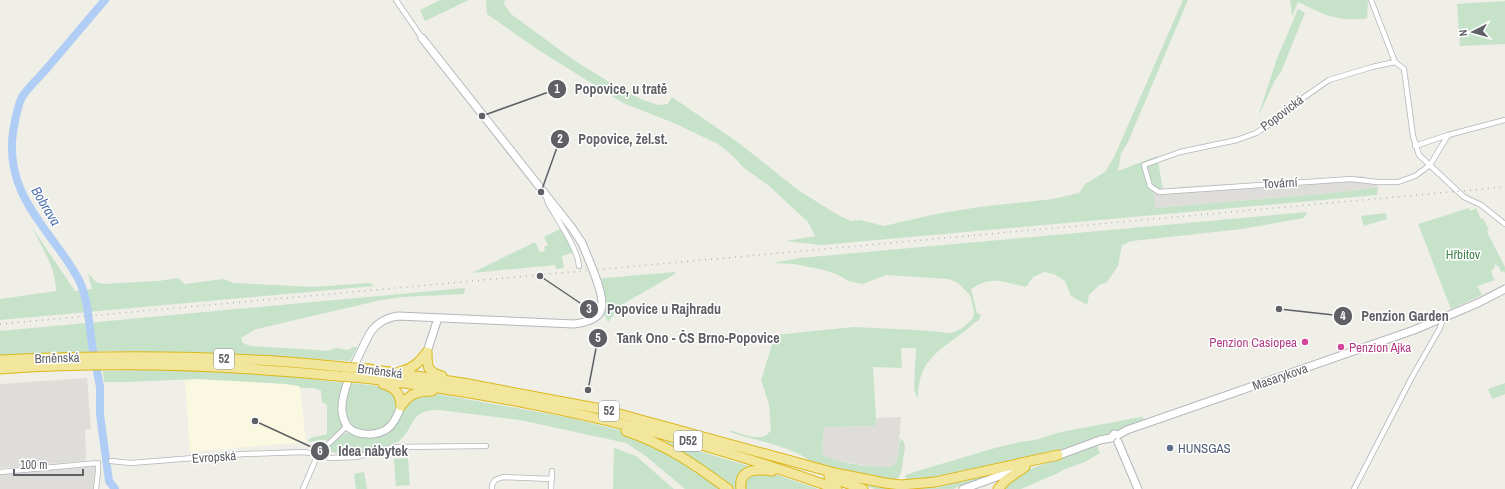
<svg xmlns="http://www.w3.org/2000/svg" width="1505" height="489" viewBox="0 0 1505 489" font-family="'Archivo Narrow',sans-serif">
<rect width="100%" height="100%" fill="#efeee7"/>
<!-- commercial -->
<path fill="#faf8e0" d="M197,379L286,384L300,386L306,442L190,452L185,381Z"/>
<!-- industrial -->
<path fill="#deddd9" d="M1361,176L1376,180L1378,187L1332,193L1155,208L1153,191L1179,187L1211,185L1339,179Z
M87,378L91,429L85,430L86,454V458L84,461L0,468V384Z
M901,417L897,462L891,467H878L832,460L824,456L822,451L824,427L875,426L876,418Z
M97,466L94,489H0V474Z"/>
<!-- green -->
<path fill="#c6e3ca" d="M440,0H469L425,21L420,10Z
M486,0H505L504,4L511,14L575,61L619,88L643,100L658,105L668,104L672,97L739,143L798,190L838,215L851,221L860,220L884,226L936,214L979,207L1053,199L1079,193L1085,184L1105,172L1114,157L1183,0H1188L1128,142L1121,154L1118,171L1157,156L1163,189L1153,191L1155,208L1332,193L1378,187L1377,195L822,245L786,241L815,236L808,222L768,185L744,168L732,155L718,144L674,123L623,103L540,51L487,14Z
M1290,0H1368L1367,18C1340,23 1322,14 1298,2L1292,16Z
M1505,1V44L1460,46L1457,4Z
M1298,9L1305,13L1281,72L1275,80L1260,113L1259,114L1276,61Z
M1469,208L1470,211L1476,208L1481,219L1483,218L1489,230L1487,232L1505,267V273L1504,271L1501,272L1499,267L1495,264L1494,269L1491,270L1493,278L1495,280L1477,286L1482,295L1451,309L1418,224Z
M1307,212L1304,218L1242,229L1132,241L1122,245L1118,266L1107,282L1099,285L1089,295L1087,305L1071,296L1065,281L1054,274L1044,272L1033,277L1026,287C1003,282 992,275 971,289L977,313L981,315L979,320C972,324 967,330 961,334C935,353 918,363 918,399L914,390L916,348H901L902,368L873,367L876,418L875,426L824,427L822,451L824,456C843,464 871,467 891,467L897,462L900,438L904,442L905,447L901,473L898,478L894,481L815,464C790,445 758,442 730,432V430C743,434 763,444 771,430L769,404L761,380L775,335L854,327L916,330L951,333L961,329L967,324L973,318L974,311L970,295L958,283L949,279L886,275L862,284L849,281L836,274L824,270L794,264L773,263L800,258Z
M1386,213L1387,219L1364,226L1361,216Z
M31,226L75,291L92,289L88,273L96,282L103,284L158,281L178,278L185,284L223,279L234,283L313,287L370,283L374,286L0,320V299L56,291C56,267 41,246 31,226Z
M562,228L574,252L562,256L564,268L556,269L555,265L472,273L535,242L540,252L545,251L544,247L548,245L544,237Z
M675,272V274L623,304L608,322L604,314L605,301L598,280L605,278Z
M465,288L464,294L402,297L381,300L261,328L254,330L241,338L243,343L250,346L317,350L327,351L336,348L348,350L354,347H357L350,361L229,354L105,351L0,356V331Z
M142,370L191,371L266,374L346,383L341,429L328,440L308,442L309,439C314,436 322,436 327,434V405L322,402L321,391L314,388H300L299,386L286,384L197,379L128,382H104L103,371Z
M351,383L387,387L395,392L399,406C397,410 395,414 393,417C381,434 352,437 346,414C343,403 347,393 351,383Z
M1505,383V394L1492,399L1488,389Z
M432,393L566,417L619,430L663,449L723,489H685L647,457L626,443L520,420L439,410C409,409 416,427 398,442L354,455L324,451L343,434L349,432L377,435L411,398Z
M1142,416L1145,422L1065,449L1000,465L913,482L907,480L905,476L906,475L914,472L995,448L1020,442L1035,440L1061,432L1141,417Z
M665,441L752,467L739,489H731L666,445Z
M1097,445L1100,453L1085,462L1065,469L1058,473L1021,489H1001L1013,478L1030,469Z
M614,448L636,456L674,489H613Z
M408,458L410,485L396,486L394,459Z
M766,471L818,489H745L744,483L747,477Z
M364,472L367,489H356L354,474Z
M1000,472L953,489H875L863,485L912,488Z"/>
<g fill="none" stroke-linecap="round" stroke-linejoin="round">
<!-- river -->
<path stroke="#b0cef5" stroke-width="8" d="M93,351C89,329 89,300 79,280C52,230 4,197 13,132C15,121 17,107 22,97C29,86 40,77 48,67C67,45 86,22 105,0
M97,371L100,387V414L103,437L109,481L115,489"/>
<defs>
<path id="street" d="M396,0L422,38
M1371,0L1395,62L1404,69L1413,136L1419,155L1464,197L1481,205L1505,224
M1395,62L1372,67L1329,80L1290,107L1273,122L1256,133L1237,140L1180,152L1144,165L1150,186L1159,192L1351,179L1377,182H1398L1415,176L1430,165L1448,135
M1415,146L1448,135L1505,120
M549,198L547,200L548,203C557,219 578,249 579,266
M111,461L131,463L244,454L303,452L318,454L329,458L356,457L394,447L486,446
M0,472L98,463V472L96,489
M303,489L318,454L347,426
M492,489V485L495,480L503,477L552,479
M551,489L552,471
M1354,489L1412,377L1440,328L1443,319"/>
<path id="secondary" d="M422,38L572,228L582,243L591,265
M427,352L438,318
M401,406C398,415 394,424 387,429C377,436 358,436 349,428C344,424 343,417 342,411C340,391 360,352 370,333C377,323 385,318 398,316L574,324C606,320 606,307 597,281
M1111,438L1114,434L1118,435L1127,430L1414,330L1478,303L1505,289
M1118,442L1138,489
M1054,457L1100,440L1111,438
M963,489L1016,470"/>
<path id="highway" d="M427,352C427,367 427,372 442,376
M0,360C85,356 170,355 254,360C283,361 313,364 342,367
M0,369C112,361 226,365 338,376
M369,369L463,383L601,409L835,473L885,483L901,485L935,482L1058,455
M399,372C412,369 419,363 427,352
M364,378C526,397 685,434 837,489
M383,384C396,388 400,393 401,406
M401,406C409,394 417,391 432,391
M626,431C667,445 694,464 728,489
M829,477L863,489
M741,489C738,468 758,469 772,471
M998,489L1006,480L1025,467"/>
</defs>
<!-- street casing -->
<use href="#street" stroke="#b4b5ba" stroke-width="6"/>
<!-- secondary casing -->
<use href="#secondary" stroke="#b5b7bc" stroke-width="9"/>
<!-- highway casing -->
<use href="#highway" stroke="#dbb81b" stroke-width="11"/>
<!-- street -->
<use href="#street" stroke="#fff" stroke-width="4.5"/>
<!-- secondary -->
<use href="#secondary" stroke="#fff" stroke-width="7"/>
<!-- highway -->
<use href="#highway" stroke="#f1e69b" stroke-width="9"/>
<!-- rail -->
<path stroke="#b4b4b5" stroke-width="1.5" stroke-dasharray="1 5" stroke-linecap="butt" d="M0,324L1505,187"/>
<defs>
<path id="secondary-bridge" d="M591,265L597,281"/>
<path id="highway-bridge" d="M342,367L369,369
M338,376L364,378"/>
</defs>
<!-- secondary-bridge casing -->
<use href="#secondary-bridge" stroke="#b5b7bc" stroke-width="9" stroke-linecap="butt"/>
<!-- highway-bridge casing -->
<use href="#highway-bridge" stroke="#dbb81b" stroke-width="11" stroke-linecap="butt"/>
<!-- secondary-bridge -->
<use href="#secondary-bridge" stroke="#fff" stroke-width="7"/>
<!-- highway-bridge -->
<use href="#highway-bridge" stroke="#f1e69b" stroke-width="9"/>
</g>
<!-- markers -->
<g fill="#d1479c" stroke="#fff" stroke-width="1.5">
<circle cx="1305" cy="342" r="4"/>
<circle cx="1341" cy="347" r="4"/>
</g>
<circle fill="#5c6f8a" stroke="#fff" stroke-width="1.5" cx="1170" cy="448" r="4"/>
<g text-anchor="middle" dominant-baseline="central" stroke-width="3" stroke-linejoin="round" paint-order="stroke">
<!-- shield labels -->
<g fill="#fff" stroke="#8e9093" stroke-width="1">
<rect x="214" y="349" width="20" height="20" rx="3"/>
<rect x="599" y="401" width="20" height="20" rx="3"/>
<rect x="674" y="431" width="28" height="20" rx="3"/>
</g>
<g font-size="12" font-weight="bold" fill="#5e6065">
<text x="224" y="359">52</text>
<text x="609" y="411">52</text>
<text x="688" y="441">D52</text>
</g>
<!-- street labels -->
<g font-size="13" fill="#5e6065" stroke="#fff">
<text transform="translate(1282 113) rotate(-37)">Popovická</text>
<text transform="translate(1280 183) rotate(-3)">Tovární</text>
<text transform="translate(57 358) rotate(-2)">Brněnská</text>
<text transform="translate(380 371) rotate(7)">Brněnská</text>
<text transform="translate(1280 377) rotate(-19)">Masarykova</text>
<text transform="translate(214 457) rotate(-4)">Evropská</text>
</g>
<!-- park labels -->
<g font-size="13" fill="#40824c" stroke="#fff">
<text x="1463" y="254">Hřbitov</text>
</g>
<!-- hotel labels -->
<g font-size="13" fill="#b23c85" stroke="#fff" text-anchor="end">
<text x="1297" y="342">Penzion Casiopea</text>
<text x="1349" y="347" text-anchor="start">Penzion Ajka</text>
</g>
<!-- service labels -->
<g font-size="13" fill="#4e5e75" stroke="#fff" text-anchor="start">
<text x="1178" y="448">HUNSGAS</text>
</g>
<!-- water labels -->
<g font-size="14" font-style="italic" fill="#5273af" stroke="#fff">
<text transform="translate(46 206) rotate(59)">Bobrava</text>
</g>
</g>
<!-- callouts -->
<path fill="none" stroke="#5e6065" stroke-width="1.5" d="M482 116L557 89M541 192L560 139M540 276L589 309M1279 309L1343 316M588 390L598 338M255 421L320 451"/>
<g fill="#5e6065" stroke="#fff" stroke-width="1.5">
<circle cx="482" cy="116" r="4"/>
<circle cx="541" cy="192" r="4"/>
<circle cx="540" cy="276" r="4"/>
<circle cx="1279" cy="309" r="4"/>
<circle cx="588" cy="390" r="4"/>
<circle cx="255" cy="421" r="4"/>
<circle cx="557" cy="89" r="10"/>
<circle cx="560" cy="139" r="10"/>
<circle cx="589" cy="309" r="10"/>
<circle cx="1343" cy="316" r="10"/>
<circle cx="598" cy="338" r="10"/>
<circle cx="320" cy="451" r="10"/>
</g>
<g font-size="12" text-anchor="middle" font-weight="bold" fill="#fff">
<text x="557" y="93">1</text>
<text x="560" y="143">2</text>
<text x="589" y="313">3</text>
<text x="1343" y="320">4</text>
<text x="598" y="342">5</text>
<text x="320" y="455">6</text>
</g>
<g font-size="14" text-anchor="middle" font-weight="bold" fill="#5e6065" stroke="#fff" stroke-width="3" stroke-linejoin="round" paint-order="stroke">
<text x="621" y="94">Popovice, u tratě</text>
<text x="623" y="144">Popovice, žel.st.</text>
<text x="664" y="314">Popovice u Rajhradu</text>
<text x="1405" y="321">Penzion Garden</text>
<text x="698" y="343">Tank Ono - ČS Brno-Popovice</text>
<text x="373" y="456">Idea nábytek</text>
</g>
<!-- north arrow -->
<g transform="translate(1473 32) rotate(264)" stroke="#ffffff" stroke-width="3" paint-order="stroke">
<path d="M0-3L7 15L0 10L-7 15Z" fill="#5e6065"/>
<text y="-6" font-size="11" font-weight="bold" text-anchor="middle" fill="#5e6065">N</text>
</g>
<!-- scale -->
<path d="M14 469v6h69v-6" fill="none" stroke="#5e6065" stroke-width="2"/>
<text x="20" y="469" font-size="12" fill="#5e6065" stroke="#ffffff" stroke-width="3" paint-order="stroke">100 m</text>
</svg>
